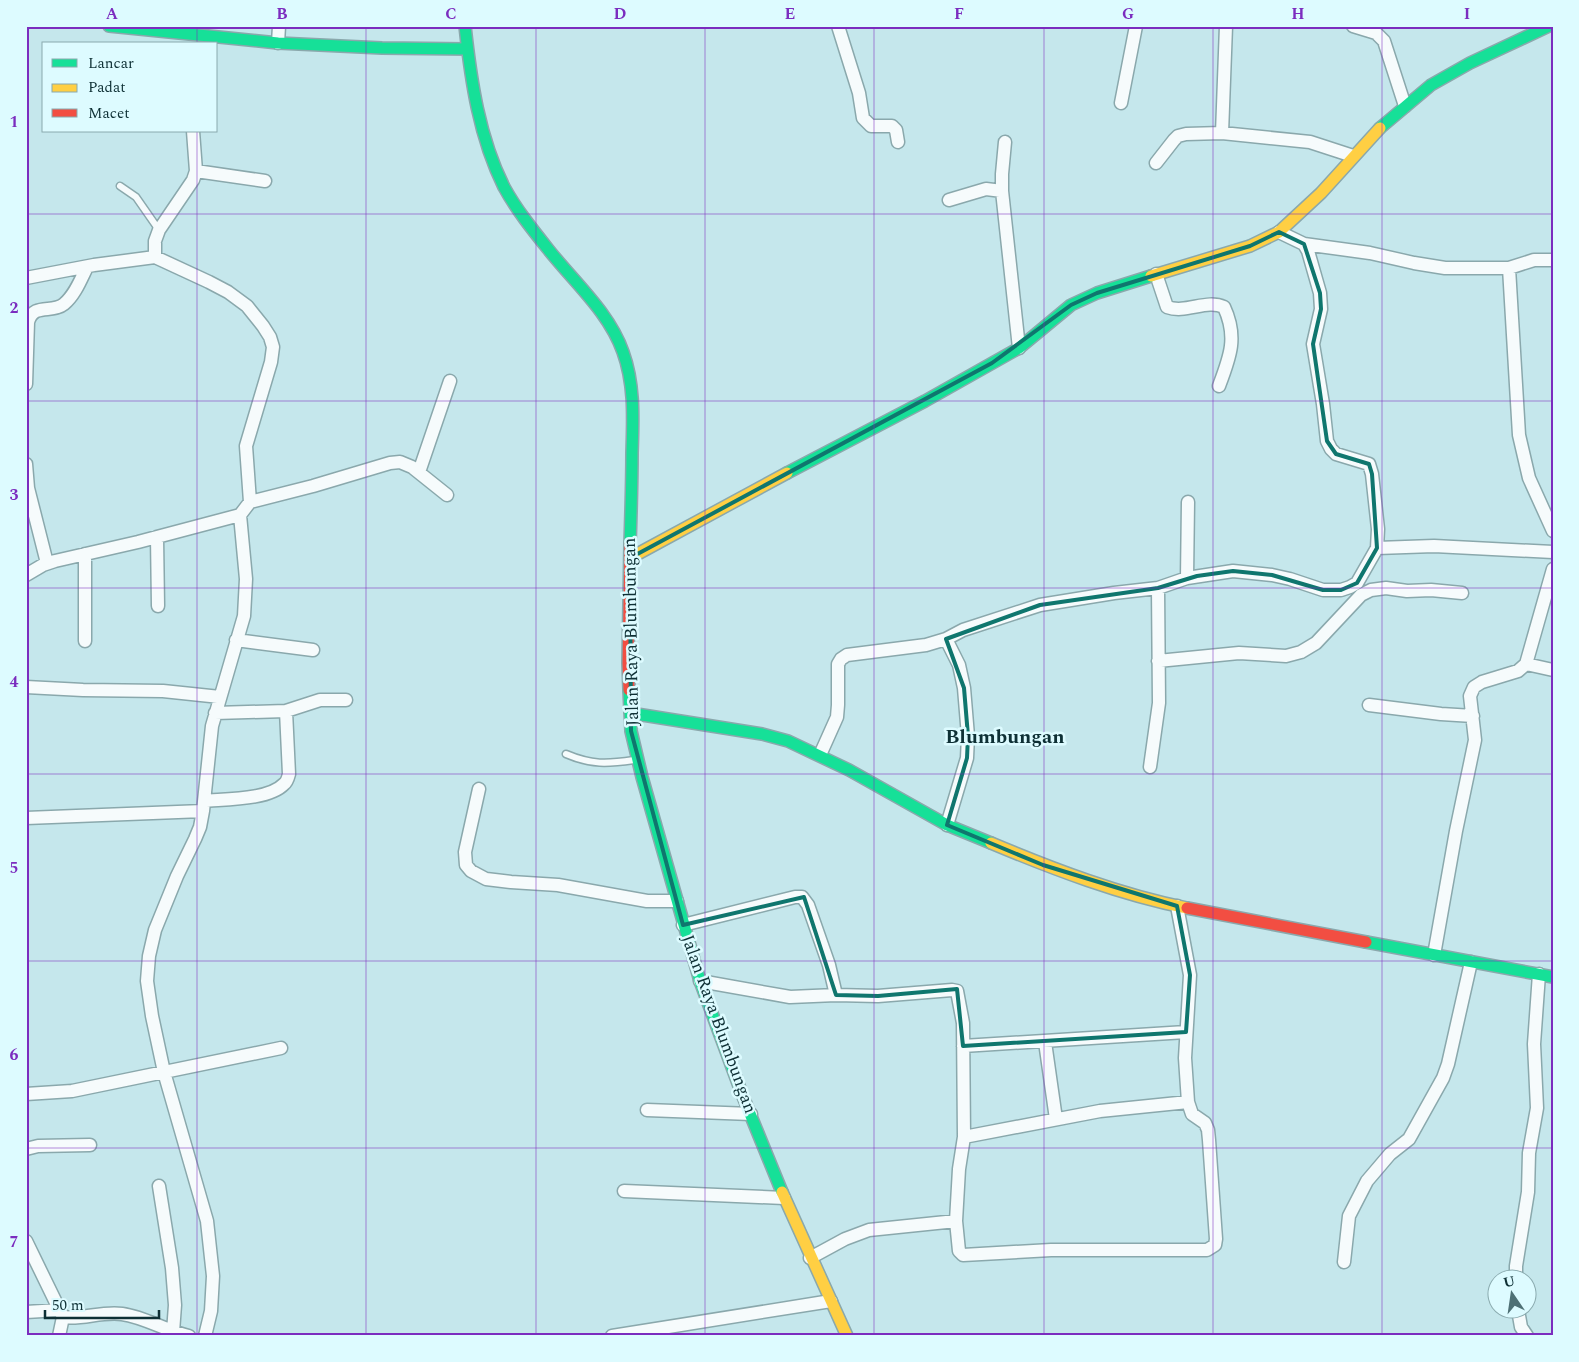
<svg xmlns="http://www.w3.org/2000/svg" width="1579" height="1362" viewBox="0 0 1579 1362" font-family="Spectral,serif">
<rect width="100%" height="100%" fill="#c5e7ec"/>
<g fill="none" stroke-linecap="round" stroke-linejoin="round">
<defs>
<path id="lane" d="M120,186L136,197L159,230
M566,754C592,765 607,764 634,760"/>
<path id="street" d="M838,26L859,93L863,118L871,126H892L896,130L898,142
M1353,26L1376,33L1384,41L1405,106
M278,43L279,26
M1121,103L1136,26
M193,131L196,171L193,180L159,230L155,241V257L209,282L228,292L247,306L263,326L270,337L273,347L271,362L246,446L250,502
M1222,133L1226,26
M1005,142L1002,174V191L1019,348
M1156,163L1174,140L1178,136L1186,134L1222,133L1310,142L1353,156
M196,171L265,181
M949,200L986,189L1002,191
M1279,232L1304,244L1370,253L1414,263L1445,268H1509L1534,260H1553
M1509,268L1519,435L1529,478L1553,531
M1156,274L1167,307C1186,314 1206,299 1224,307C1238,337 1230,357 1219,386
M26,278L94,265L155,257
M26,384L28,322C34,302 52,314 64,304C75,295 81,279 87,267
M26,464L28,488L47,563
M419,472L450,381
M157,537L158,606
M1377,548L1434,546L1553,552
M85,554V641
M26,575L43,565L55,561L138,542L240,515L250,502L313,486L390,463L400,462L412,467L447,495
M1187,578L1188,502
M946,639L959,665L964,688L968,736L967,758L947,825
M236,640L313,650
M1158,661L1239,653L1286,656L1301,652L1316,643L1361,595L1371,590L1386,588L1407,591L1431,590L1462,593
M1526,664L1553,670
M26,687L83,690L163,691L220,697
M1369,705L1441,714L1473,716
M215,713L286,711L320,700H346
M820,755L837,717L838,705V664L841,659L847,655L926,645L946,639L963,630L1040,605L1114,593L1158,588L1187,578L1233,571L1272,575L1290,579L1323,590H1341L1350,587L1357,583L1377,548L1378,529L1372,474L1369,464L1336,454L1331,449L1327,441L1323,404L1313,344L1321,309L1320,293L1308,251L1304,244
M1150,767L1159,703L1158,588
M479,789L465,852L466,865L471,871L486,879L511,882L558,885L647,901H677
M204,801C225,799 269,800 284,784C287,782 288,778 289,774L286,711
M26,818L203,811
M683,925L795,897H802L808,905L829,965L836,995
M1434,955L1456,831L1475,740L1470,696L1474,687L1482,682L1518,671L1526,664L1553,569
M700,981L790,997L836,995L878,996L952,990L957,991L963,1023L964,1137L959,1169L956,1221L959,1251L963,1255L1051,1250H1207L1215,1245L1216,1239L1209,1140L1208,1130L1205,1123L1192,1114L1188,1102L1185,1058L1190,975L1177,906
M1045,1042L1056,1119
M963,1046L1186,1032
M26,1094L72,1091L281,1048
M647,1110L751,1114
M964,1137L1100,1111L1188,1102
M26,1149L38,1146L90,1145
M159,1186L172,1268L175,1305L173,1332
M624,1191L784,1198
M26,1241L63,1317C82,1320 102,1311 122,1314C145,1317 166,1331 189,1336
M810,1258L845,1239L869,1230L956,1221
M1344,1262L1349,1216L1367,1181L1390,1154L1409,1139L1443,1078L1448,1064L1471,962
M1516,1280V1266L1528,1192L1529,1153L1537,1108L1534,1044L1539,974
M1518,1310L1521,1327L1527,1336
M26,1312L59,1310
M59,1336L63,1317
M205,1336L211,1311L213,1276L207,1221L164,1072L152,1016L147,981L149,956L155,930L177,876L195,839L200,827L203,811L212,726L244,616L246,579L240,515
M612,1336L831,1301"/>
<path id="fast" d="M109,26L278,43L382,48L467,49
M465,26C471,81 479,137 504,187C516,209 532,229 548,249C574,282 609,312 623,352C635,385 633,420 632,453C632,484 631,514 630,544
M1380,128L1431,85L1470,63L1549,26
M787,473L925,401L1019,348L1071,305L1097,293L1151,276
M629,690L631,731L642,777L700,981L742,1094L782,1192
M630,713L762,734L788,741L849,770L947,825L991,843
M1366,942L1553,977"/>
<path id="slow" d="M1151,276L1250,246L1279,232L1321,193L1380,128
M630,558L787,473
M991,843C1053,869 1121,895 1187,908
M782,1192L847,1336"/>
<path id="jam" d="M629,690L628,663L630,544
M1187,908L1366,942"/>
</defs>
<!-- lane casing -->
<use href="#lane" stroke="#8aa8ac" stroke-width="9"/>
<!-- street casing -->
<use href="#street" stroke="#8aa8ac" stroke-width="15"/>
<!-- fast casing -->
<use href="#fast" stroke="#8aa8ac" stroke-width="14"/>
<!-- slow casing -->
<use href="#slow" stroke="#8aa8ac" stroke-width="14"/>
<!-- jam casing -->
<use href="#jam" stroke="#8aa8ac" stroke-width="14"/>
<!-- lane -->
<use href="#lane" stroke="#f6fbfc" stroke-width="6"/>
<!-- street -->
<use href="#street" stroke="#f6fbfc" stroke-width="12"/>
<!-- fast -->
<use href="#fast" stroke="#16e098" stroke-width="11"/>
<!-- slow -->
<use href="#slow" stroke="#ffcf43" stroke-width="11"/>
<!-- jam -->
<use href="#jam" stroke="#f24e42" stroke-width="11"/>
</g>
<!-- marked area -->
<path fill="none" stroke="#0f766e" stroke-width="4" stroke-linejoin="round" d="M1279,232L1304,244L1320,293L1321,309L1313,344L1327,441L1336,454L1369,464L1372,474L1377,548L1357,583L1341,590H1323L1272,575L1233,571L1197,576L1158,588L1040,605L946,639L964,688L968,736L967,758L947,825L1043,865L1177,906L1190,975L1186,1032L963,1046L957,989L878,996L836,995L804,897L683,925L631,731L630,558L992,363L1071,305L1097,293L1250,246Z"/>
<!-- grid -->
<path fill="none" stroke="#7b2cbf" stroke-width="1" stroke-opacity="0.55" d="M197,26V44M366,26V1336M536,26V1336M705,26V1336M874,26V1336M1044,26V1336M1213,26V1336M1382,26V1336M197,131V1336M26,214H1553M26,401H1553M26,588H1553M26,774H1553M26,961H1553M26,1148H1553"/>
<g text-anchor="middle" dominant-baseline="central" stroke-width="5" stroke-linejoin="round" paint-order="stroke">
<!-- street labels -->
<g font-size="18" fill="#0e3035" stroke="#ddfbff">
<text transform="translate(631 632) rotate(-91)">Jalan Raya Blumbungan</text>
<text transform="translate(719 1024) rotate(70)">Jalan Raya Blumbungan</text>
</g>
<!-- quarter labels -->
<g font-size="20" font-weight="bold" fill="#0e3035" stroke="#ddfbff">
<text x="1005" y="737">Blumbungan</text>
</g>
</g>
<!-- border -->
<rect width="1579" height="1362" fill="none" stroke="#ddfbff" stroke-width="55"/>
<!-- legend -->
<rect x="42" y="42" width="175" height="90" fill="#ddfbff" stroke="#8aaaae"/>
<rect x="52" y="59" width="25" height="8" fill="#16e098" stroke="#8aaaae"/>
<text x="88" y="68" font-size="15" fill="#0e3035">Lancar</text>
<rect x="52" y="84" width="25" height="8" fill="#ffcf43" stroke="#8aaaae"/>
<text x="88" y="92" font-size="15" fill="#0e3035">Padat</text>
<rect x="52" y="109" width="25" height="8" fill="#f24e42" stroke="#8aaaae"/>
<text x="88" y="118" font-size="15" fill="#0e3035">Macet</text>
<!-- north arrow -->
<g transform="translate(1512 1294) rotate(347)"><circle r="24" fill="#ddfbff" stroke="#8aaaae"/>
<path d="M0-4L9 19L0 12L-9 19Z" fill="#4e7075"/>
<text y="-8" font-size="14" font-weight="bold" text-anchor="middle" fill="#0e3035">U</text>
</g>
<!-- scale -->
<path d="M45 1310v8h114v-8" fill="none" stroke="#0e3035" stroke-width="2.5"/>
<text x="52" y="1310" font-size="15" fill="#0e3035" stroke="#ddfbff" stroke-width="4" paint-order="stroke">50 m</text>
<rect x="28" y="28" width="1524" height="1306" fill="none" stroke="#7b2cbf" stroke-width="2"/>
<g font-size="16" text-anchor="middle" font-weight="bold" fill="#7b2cbf">
<text x="112" y="19">A</text>
<text x="282" y="19">B</text>
<text x="451" y="19">C</text>
<text x="620" y="19">D</text>
<text x="790" y="19">E</text>
<text x="959" y="19">F</text>
<text x="1128" y="19">G</text>
<text x="1298" y="19">H</text>
<text x="1467" y="19">I</text>
<text x="14" y="127">1</text>
<text x="14" y="313">2</text>
<text x="14" y="500">3</text>
<text x="14" y="687">4</text>
<text x="14" y="873">5</text>
<text x="14" y="1060">6</text>
<text x="14" y="1247">7</text>
</g>
</svg>
